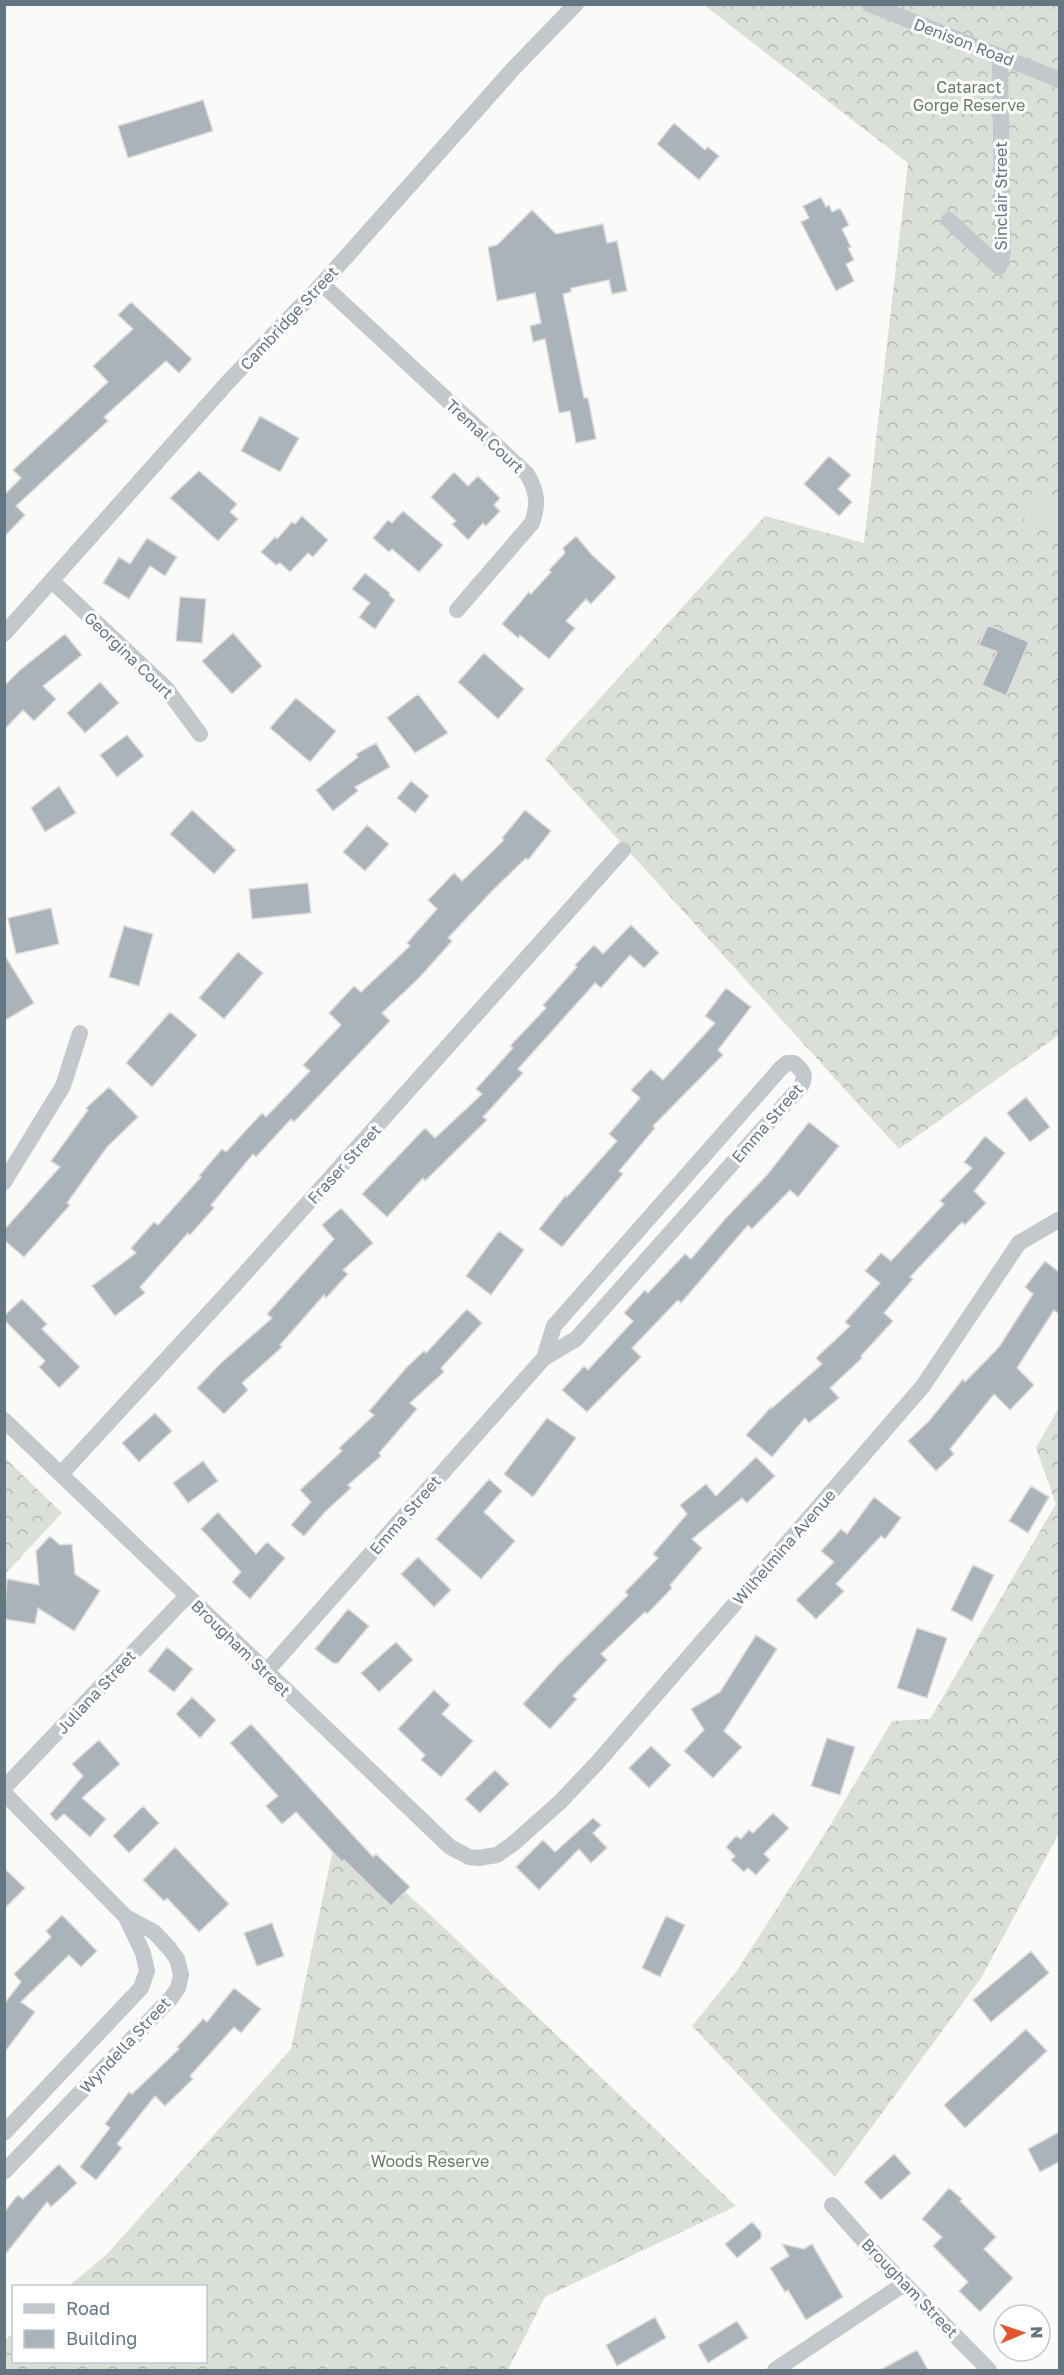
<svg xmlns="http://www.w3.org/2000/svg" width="1064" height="2375" viewBox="0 0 1064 2375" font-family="'Golos Text',sans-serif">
<defs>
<pattern id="forest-crowns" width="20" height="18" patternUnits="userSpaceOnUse" patternTransform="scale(1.5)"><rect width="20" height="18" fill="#dadfd7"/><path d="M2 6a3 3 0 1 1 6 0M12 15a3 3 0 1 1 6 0" fill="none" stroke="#b4b9b4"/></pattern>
</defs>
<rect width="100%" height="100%" fill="#fafaf8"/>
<!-- forest -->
<path fill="url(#forest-crowns)" d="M704,5H1059V1035L899,1149L545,759L765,516L864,543L908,163Z
M1059,1407V1833L981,1978L835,2177L692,2026L736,1972L828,1829L892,1721L930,1719L1056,1504L1036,1448Z
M4,1457L62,1513L5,1574H4Z
M337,1830L439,1923L736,2206L545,2297L508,2370H5L4,2341L13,2333L14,2362H206V2286H69L106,2255L291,2049Z"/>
<!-- pitch -->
<path fill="#dadfd7" d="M1031,494L1059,502V533L1023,523Z"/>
<!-- building -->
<path fill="#aab3b9" stroke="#dcdcda" stroke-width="1.5" d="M203,100L213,131L128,158L118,126Z
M674,123L705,150L708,147L719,156L699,180L657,144Z
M821,197L826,207L829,205L832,212L840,208L849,225L842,229L851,247L848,248L854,260L846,264L854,281L836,291L801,222L809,218L803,206Z
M532,210L556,234L603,224L607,243L617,241L627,291L612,294L609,280L571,288V292L563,294L584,398H588L596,439L576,443L570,411L559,413L545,339L533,342L530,326L541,323L535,293L497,301L488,247L497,245Z
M131,302L192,359L179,373L166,361L104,417L108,421L16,506L25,515L4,537V495L21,478L13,470L108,382L93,366L133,329L118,315Z
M260,416L299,438L280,472L241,451Z
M829,456L851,475L838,489L852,502L839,516L804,484Z
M199,471L237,504L230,512L238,519L218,541L170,498Z
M454,472L468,486L478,476L500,498L494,505L500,511L486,526L483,523L468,540L452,524L456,521L431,497Z
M403,511L443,545L419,572L392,549L389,552L373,538L388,520L392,523Z
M302,516L328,540L313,557L308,553L290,572L280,563L276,565L261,552L275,537L277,539L292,522L295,524Z
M576,536L592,555L616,577L591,604L586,599L566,621L575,628L549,659L520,635L518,638L502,624L529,592L531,594L551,572L549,570L565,553L563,548Z
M147,538L177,557L165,576L150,566L129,599L103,583L119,557L130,564Z
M365,573L390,593L389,595L395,600L375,629L359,617L370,603L352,589Z
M180,597L206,599L202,643L176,641Z
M988,625L1029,642L1006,696L982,685L997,652L979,645Z
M233,633L262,666L232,694L202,661Z
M65,634L82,655L43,686L56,699L34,721L23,710L4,730V686L20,670Z
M484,653L524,689L498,719L458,682Z
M100,682L119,703L85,733L67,713Z
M418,694L448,733L415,753L387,718Z
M296,698L336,731L310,762L270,728Z
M127,735L144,756L117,777L100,755Z
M376,743L390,767L355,787L358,791L333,811L316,790L358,757L356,754Z
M411,781L429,796L415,813L397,798Z
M59,786L76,813L45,832L31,808Z
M192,810L236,850L214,874L170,834Z
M525,810L551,831L528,860L526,858L492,891L448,938L452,941L419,978L382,1013L390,1021L294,1122L291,1119L256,1157L253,1154L211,1205L214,1208L190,1235L188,1233L140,1287L145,1293L115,1316L92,1286L136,1253L131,1248L154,1222L158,1225L201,1177L199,1176L222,1149L226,1152L262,1113L266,1117L310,1071L303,1065L341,1025L329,1013L354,986L361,992L410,946L407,943L437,909L428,900L454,873L462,881L504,840L502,838Z
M367,825L389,844L365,871L343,852Z
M308,883L311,913L252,919L249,889Z
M51,908L59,944L16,954L8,918Z
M631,925L659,953L644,968L630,955L601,988L595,983L518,1069L523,1073L483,1117L487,1120L425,1181L423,1178L387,1217L362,1194L425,1128L435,1138L482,1094L476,1089L513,1048L510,1046L546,1008L543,1005L577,967L575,965L594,945L603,954Z
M124,926L153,934L139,986L109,977Z
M238,952L263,973L224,1019L199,998Z
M4,954L34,1003L4,1021Z
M726,988L751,1007L718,1050L723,1055L653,1126L655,1128L619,1171L623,1174L562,1247L539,1229L566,1195L567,1197L617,1141L609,1134L640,1098L631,1090L651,1069L663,1080L715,1023L705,1016Z
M170,1012L197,1035L152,1087L126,1063Z
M109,1087L138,1117L107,1147L67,1203L70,1205L24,1257L4,1240V1230L60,1167L51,1161L88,1110L86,1108Z
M1026,1097L1050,1127L1030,1142L1007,1113Z
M809,1122L839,1146L798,1197L790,1190L752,1229L748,1225L681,1303L678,1300L632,1348L641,1357L587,1412L562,1390L584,1366L588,1370L633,1321L624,1313L645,1290L648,1293L685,1254L691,1259L726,1218L767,1175Z
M985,1136L1005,1153L974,1191L986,1203L965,1225L962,1222L910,1277L913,1279L884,1313L893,1321L861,1356L862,1358L830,1388L839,1398L809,1423L805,1418L772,1457L746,1435L771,1407L772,1408L822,1364L816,1358L850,1326L845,1322L880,1283L865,1271L881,1253L891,1261L944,1204L940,1201L972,1168L964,1162Z
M341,1208L373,1243L343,1270L348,1274L326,1298L324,1295L280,1345L282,1347L242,1383L248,1390L224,1414L197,1388L221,1363L272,1318L267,1314L334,1239L322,1225Z
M499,1231L524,1250L491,1295L466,1276Z
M1045,1261L1059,1272V1314L1054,1310L1017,1368L1034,1385L1010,1410L994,1394L950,1449L954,1454L936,1471L908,1441L929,1421L963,1379L965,1382L999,1347L1033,1294L1025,1287Z
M22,1299L47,1324L42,1329L80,1367L59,1388L39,1367L45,1361L4,1320V1316Z
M467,1309L482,1323L441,1368L444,1372L410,1403L417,1409L379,1453L381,1456L348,1485L351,1488L325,1512L304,1536L291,1525L311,1502L300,1490L342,1451L339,1448L374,1415L369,1411L407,1367L424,1351L426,1353Z
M155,1413L172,1431L139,1462L122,1443Z
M547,1418L576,1438L533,1497L504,1474Z
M756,1457L775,1476L747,1503L742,1498L692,1539L702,1548L670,1585L672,1588L647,1614L645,1612L601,1654L607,1660L573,1696L577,1699L550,1729L523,1704L558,1665L628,1595L625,1592L658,1558L653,1554L687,1514L680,1505L706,1484L716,1496Z
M203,1461L218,1481L188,1503L173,1483Z
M489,1479L502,1491L484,1512L515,1541L481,1579L436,1539Z
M1031,1486L1049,1497L1028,1533L1009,1521Z
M874,1497L901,1518L885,1539L881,1536L836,1584L844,1591L816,1619L796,1600L834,1562L821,1551L841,1529L847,1534Z
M218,1512L256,1554L267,1542L285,1558L250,1599L232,1582L241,1572L201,1529Z
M50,1536L60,1545L72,1544L75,1574L100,1591L74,1631L38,1608L35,1624L4,1619L7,1579L39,1585L36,1551Z
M418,1557L451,1590L434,1607L401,1574Z
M973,1565L994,1575L972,1621L951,1610Z
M348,1609L369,1626L338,1663H333L315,1649Z
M917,1628L947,1638L927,1698L897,1688Z
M756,1635L777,1649L724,1731L742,1747L713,1778L684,1751L704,1730L691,1709L720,1692Z
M396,1642L413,1660L379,1692L361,1673Z
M167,1647L193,1669L174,1692L148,1671Z
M434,1690L450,1705L442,1714L473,1741L441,1777L421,1760L425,1755L398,1729Z
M192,1697L216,1720L200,1738L176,1714Z
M251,1724L373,1857L376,1854L410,1887L391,1906L344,1860L342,1862L296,1812L282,1824L266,1806L278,1796L230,1743Z
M827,1738L855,1747L840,1795L811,1786Z
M99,1740L120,1764L82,1798L106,1819L90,1837L64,1814L56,1821L50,1814L83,1776L72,1764Z
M651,1746L671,1765L649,1788L629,1768Z
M495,1770L509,1784L480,1813L465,1799Z
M143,1806L159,1823L129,1853L113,1836Z
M773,1813L789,1828L764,1854L770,1860L756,1875L748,1868L744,1872L731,1860L735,1856L726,1847L736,1836L741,1839L749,1830L753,1833Z
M593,1818L601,1825L593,1833L607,1848L591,1863L579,1849L539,1890L516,1867L543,1840L555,1852Z
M175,1847L229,1904L199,1932L167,1898L164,1901L143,1880Z
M4,1868L25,1888L4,1909Z
M62,1915L97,1951L81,1967L69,1955L21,2002L35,2012L4,2053V2004L21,1982L14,1974L51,1937L46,1931Z
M666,1916L685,1925L660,1977L642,1968Z
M272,1923L284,1956L257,1966L244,1933Z
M1031,1951L1049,1973L991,2022L973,2000Z
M234,1988L261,2009L241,2033L234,2027L190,2076L193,2079L165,2106L155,2096L117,2144L122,2148L96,2180L80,2167L110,2128L105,2124L129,2092L132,2094L179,2049L177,2047L203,2019L207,2022Z
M1026,2029L1047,2051L965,2128L944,2105Z
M1059,2132V2162L1040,2172L1028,2149Z
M894,2154L911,2173L881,2200L864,2182Z
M59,2164L77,2183L51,2207L47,2202L4,2256V2212L18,2195L23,2199Z
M949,2188L962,2199L960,2201L996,2237L984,2249L1013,2278L980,2312L959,2291L968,2282L933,2246L942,2237L922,2219Z
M752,2222L761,2232V2238L737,2258L725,2244Z
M782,2244L804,2249L812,2244L843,2297L806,2320L788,2290L785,2292L770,2268L789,2256Z
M655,2317L666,2338L617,2366L606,2345Z
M737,2321L748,2338L708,2363L698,2345Z
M917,2350L928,2370H880Z"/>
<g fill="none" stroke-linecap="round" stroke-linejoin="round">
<!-- minor -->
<path stroke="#c3c8cc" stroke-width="16" d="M869,4L1060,80
M949,220L999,267L1003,252L1000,66L1003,57
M322,284L527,474C537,491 539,504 532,523L457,610
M52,581L166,688L200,734
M4,634L228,382L322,284L513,69L576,4
M4,1182L63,1086L80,1033
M4,1420L450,1847L469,1857L478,1858L497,1855L514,1843L560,1802L597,1763L923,1386L1019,1243L1060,1219
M61,1474L231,1289L623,850
M266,1672L544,1358L576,1339L801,1086C807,1075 803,1071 794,1063H787L781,1068L554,1326L544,1358
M4,1788L187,1596
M4,1793L126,1917L154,1932L169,1948L177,1959L181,1975L178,1988L171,1998L4,2172
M4,2133L141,1988L147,1971L143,1953L126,1917
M832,2205L878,2257L989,2370
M775,2370L904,2284"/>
</g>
<g text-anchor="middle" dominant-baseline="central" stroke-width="6" stroke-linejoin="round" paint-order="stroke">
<!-- street labels -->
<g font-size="16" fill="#657683" stroke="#fff">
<text transform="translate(964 42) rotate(21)">Denison Road</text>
<text transform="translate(1001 196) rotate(-90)">Sinclair Street</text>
<text transform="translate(289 318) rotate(-47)">Cambridge Street</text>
<text transform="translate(485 436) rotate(43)">Tremal Court</text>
<text transform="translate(129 655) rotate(44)">Georgina Court</text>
<text transform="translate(767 1123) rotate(-49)">Emma Street</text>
<text transform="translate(344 1164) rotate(-48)">Fraser Street</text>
<text transform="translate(405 1515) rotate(-49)">Emma Street</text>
<text transform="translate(784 1547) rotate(-49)">Wilhelmina Avenue</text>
<text transform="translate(241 1648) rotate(44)">Brougham Street</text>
<text transform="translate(96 1692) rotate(-47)">Juliana Street</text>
<text transform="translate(125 2045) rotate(-47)">Wyndella Street</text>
<text transform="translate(910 2288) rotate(46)">Brougham Street</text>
</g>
<!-- park labels -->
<g font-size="16" fill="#687a64" stroke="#fff">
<text x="969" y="87">Cataract<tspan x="969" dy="18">Gorge Reserve</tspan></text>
<text x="430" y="2161">Woods Reserve</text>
</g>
</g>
<!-- border -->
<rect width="1064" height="2375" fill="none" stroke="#657683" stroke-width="12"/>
<!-- legend -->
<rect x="12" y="2285" width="195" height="78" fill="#ffffff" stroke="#c1c8cd" stroke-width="1.5"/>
<rect x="24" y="2304" width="30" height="9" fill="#c3c8cc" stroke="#c1c8cd" stroke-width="1.5"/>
<text x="66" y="2315" font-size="18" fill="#657683">Road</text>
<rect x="24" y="2330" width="30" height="18" fill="#aab3b9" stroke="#c1c8cd" stroke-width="1.5"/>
<text x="66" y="2345" font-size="18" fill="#657683">Building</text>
<!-- north arrow -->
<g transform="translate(1022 2333) rotate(88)"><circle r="28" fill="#ffffff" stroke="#c1c8cd" stroke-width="1.5"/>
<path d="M0-4.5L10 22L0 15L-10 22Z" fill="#e4572e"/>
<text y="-9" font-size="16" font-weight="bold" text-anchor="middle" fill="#657683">N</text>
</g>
</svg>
